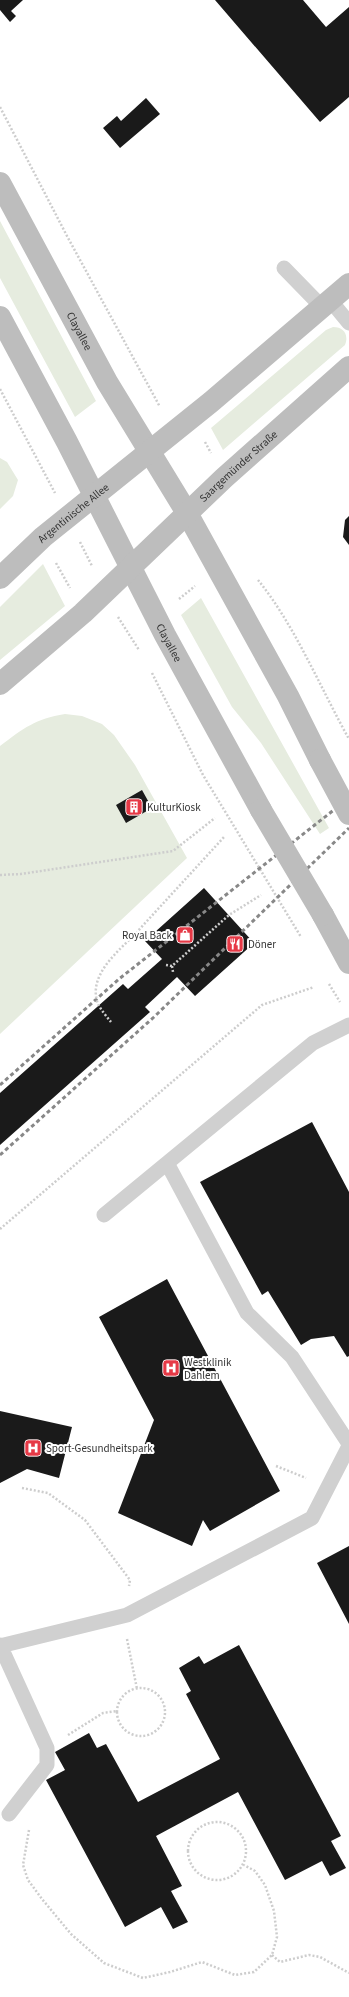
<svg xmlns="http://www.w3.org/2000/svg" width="349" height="1997" viewBox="0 0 349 1997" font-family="'Source Sans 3',sans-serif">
<rect width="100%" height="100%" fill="#fff"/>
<!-- green -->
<path fill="#e6ecdf" d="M0,221L96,401L75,417L0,278Z
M333,327C344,327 349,335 345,345L223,450L211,428L326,330Z
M0,458L7,462L18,480L13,496L0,509Z
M43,564L65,606L0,660V607Z
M201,598L329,828L320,834L261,743L232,707L181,615Z
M65,714L82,716L102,724L114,735L135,765L187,858L0,1034V746C24,728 35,719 65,714Z"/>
<!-- building -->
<path fill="#1a1a1a" d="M0,0H23L11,11L16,16L10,22L0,10Z
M215,0H303L326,27L349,7V97L320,122Z
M146,98L160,114L120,148L103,128L117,116L121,121Z
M349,516V545L343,537L345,520Z
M142,790L152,808L126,823L116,805Z
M204,888L254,943L195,996L177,977L145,1007L150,1012L0,1145V1093L123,984L128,989L162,959L145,941Z
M312,1122L349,1192V1356L347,1357L334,1336L311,1339L301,1345L268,1291L262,1295L200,1182Z
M167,1279L280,1491L210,1531L203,1520L192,1546L118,1513L154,1420L99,1317Z
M0,1411L72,1427L59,1478L27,1469L0,1483Z
M349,1546V1624L317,1563Z
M239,1645L341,1836L331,1841L346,1868L330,1876L322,1861L285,1880L238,1792L156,1836L182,1886L171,1891L188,1922L173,1929L161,1907L125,1927L46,1780L65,1770L55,1752L89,1733L97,1748L106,1744L138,1802L220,1759L186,1694L191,1691L179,1668L199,1656L204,1664Z"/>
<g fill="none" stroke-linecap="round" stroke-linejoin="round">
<!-- path -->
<path stroke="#cdcdcd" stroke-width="2.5" stroke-dasharray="2 2" stroke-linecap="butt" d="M0,107L67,236L160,407
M0,389L55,493
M205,442L211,453
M80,542L92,566
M56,563L70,588
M258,580C294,624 321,689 349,739
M179,599L195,586
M118,617L139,650
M152,673L203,775L301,937
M0,875L21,874L173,851L215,818
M136,933L225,836
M166,965L172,966L229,915L261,895
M172,966L173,972
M329,984L340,1002
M0,1229L262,1005L314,987
M276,1466L306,1478
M22,1488L48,1493L85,1520L130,1580L129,1586
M127,1639L137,1689
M117 1712a24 24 0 1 1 48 0a24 24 0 1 1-48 0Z
M68,1735L103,1713L117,1711
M188 1851a29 29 0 1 1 58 0a29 29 0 1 1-58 0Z
M29,1830L23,1865L28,1880L42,1899L71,1934L104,1963L143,1978L170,1972L202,1962L235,1975L254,1972L272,1955L277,1937L274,1911L265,1885L255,1871L244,1865
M272,1955L280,1962L309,1955L320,1957L349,1973"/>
<!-- service -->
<path stroke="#d0d0d0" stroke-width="15" d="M284,268L322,307
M330,300L349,323
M167,1163L247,1313L292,1357L349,1444
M104,1215L313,1043L349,1025
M0,1645L47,1748V1765L9,1814
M0,1646L127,1615L312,1518L349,1446"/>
<!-- secondary -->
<g stroke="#bdbdbd" stroke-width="22">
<path id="s1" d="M0,183L107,382L187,513L288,696L320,760"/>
<path id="s2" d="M0,317L67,442L165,635L261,810"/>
<path id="s3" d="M0,578L43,537L211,402L349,284"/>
<path id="s4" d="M0,684L83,613L224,478L349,367"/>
<path d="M323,915L349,963"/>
</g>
<!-- rail -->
<path stroke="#888" stroke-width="3" stroke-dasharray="4 3" stroke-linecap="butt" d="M0,1085L119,979L349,798
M0,1155L154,1017L349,828"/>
<!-- path-bridge -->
<path stroke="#cdcdcd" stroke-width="2.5" stroke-dasharray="2 2" stroke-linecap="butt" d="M111,1022C107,1017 101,1010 98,1004C87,975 119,951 136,933"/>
<!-- secondary-bridge -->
<path stroke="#bdbdbd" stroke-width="22" d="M320,760L349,814
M261,810L323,915"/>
</g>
<!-- icons -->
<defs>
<symbol id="building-square" viewBox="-11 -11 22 22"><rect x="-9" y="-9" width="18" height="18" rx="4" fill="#e63946" stroke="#fff"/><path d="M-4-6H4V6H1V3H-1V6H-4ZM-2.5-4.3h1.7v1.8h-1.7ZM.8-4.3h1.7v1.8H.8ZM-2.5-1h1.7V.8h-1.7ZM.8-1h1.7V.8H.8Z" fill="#fff"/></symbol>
<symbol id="shop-square" viewBox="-11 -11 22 22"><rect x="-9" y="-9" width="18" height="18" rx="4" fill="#e63946" stroke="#fff"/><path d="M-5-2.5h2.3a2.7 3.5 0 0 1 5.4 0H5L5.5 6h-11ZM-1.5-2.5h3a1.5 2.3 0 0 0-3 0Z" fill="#fff"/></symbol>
<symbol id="restaurant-square" viewBox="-11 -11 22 22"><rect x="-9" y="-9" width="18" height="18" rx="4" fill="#e63946" stroke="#fff"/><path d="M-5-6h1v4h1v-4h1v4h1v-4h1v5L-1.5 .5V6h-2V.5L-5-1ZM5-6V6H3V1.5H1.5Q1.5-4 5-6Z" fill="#fff"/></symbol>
<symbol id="hospital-square" viewBox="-11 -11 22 22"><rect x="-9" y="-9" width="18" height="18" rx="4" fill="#e63946" stroke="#fff"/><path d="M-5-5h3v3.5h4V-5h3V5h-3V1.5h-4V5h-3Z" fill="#fff"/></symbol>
</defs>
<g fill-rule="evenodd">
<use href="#building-square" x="124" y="797" width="20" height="20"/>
<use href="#shop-square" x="175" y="925" width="20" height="20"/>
<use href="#restaurant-square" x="225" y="934" width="20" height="20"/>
<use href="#hospital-square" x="161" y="1358" width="20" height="20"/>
<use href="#hospital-square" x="23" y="1438" width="20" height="20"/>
</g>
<g text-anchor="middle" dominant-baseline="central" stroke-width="4" stroke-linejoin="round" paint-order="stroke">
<!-- street labels -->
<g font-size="11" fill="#333" stroke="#fff">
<text stroke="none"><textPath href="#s1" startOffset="168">Clayallee</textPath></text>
<text stroke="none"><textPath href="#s4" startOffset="323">Saargemünder Straße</textPath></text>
<text stroke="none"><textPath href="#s3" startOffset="98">Argentinische Allee</textPath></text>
<text stroke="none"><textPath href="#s2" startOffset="367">Clayallee</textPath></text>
</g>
<!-- poi labels -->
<g font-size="11" fill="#333" stroke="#fff" text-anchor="start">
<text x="147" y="807">KulturKiosk</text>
<text x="172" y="935" text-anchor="end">Royal Back</text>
<text x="248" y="944">Döner</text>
<text x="184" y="1362">Westklinik<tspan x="184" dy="13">Dahlem</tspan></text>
<text x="46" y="1448">Sport-Gesundheitspark</text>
</g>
</g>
</svg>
